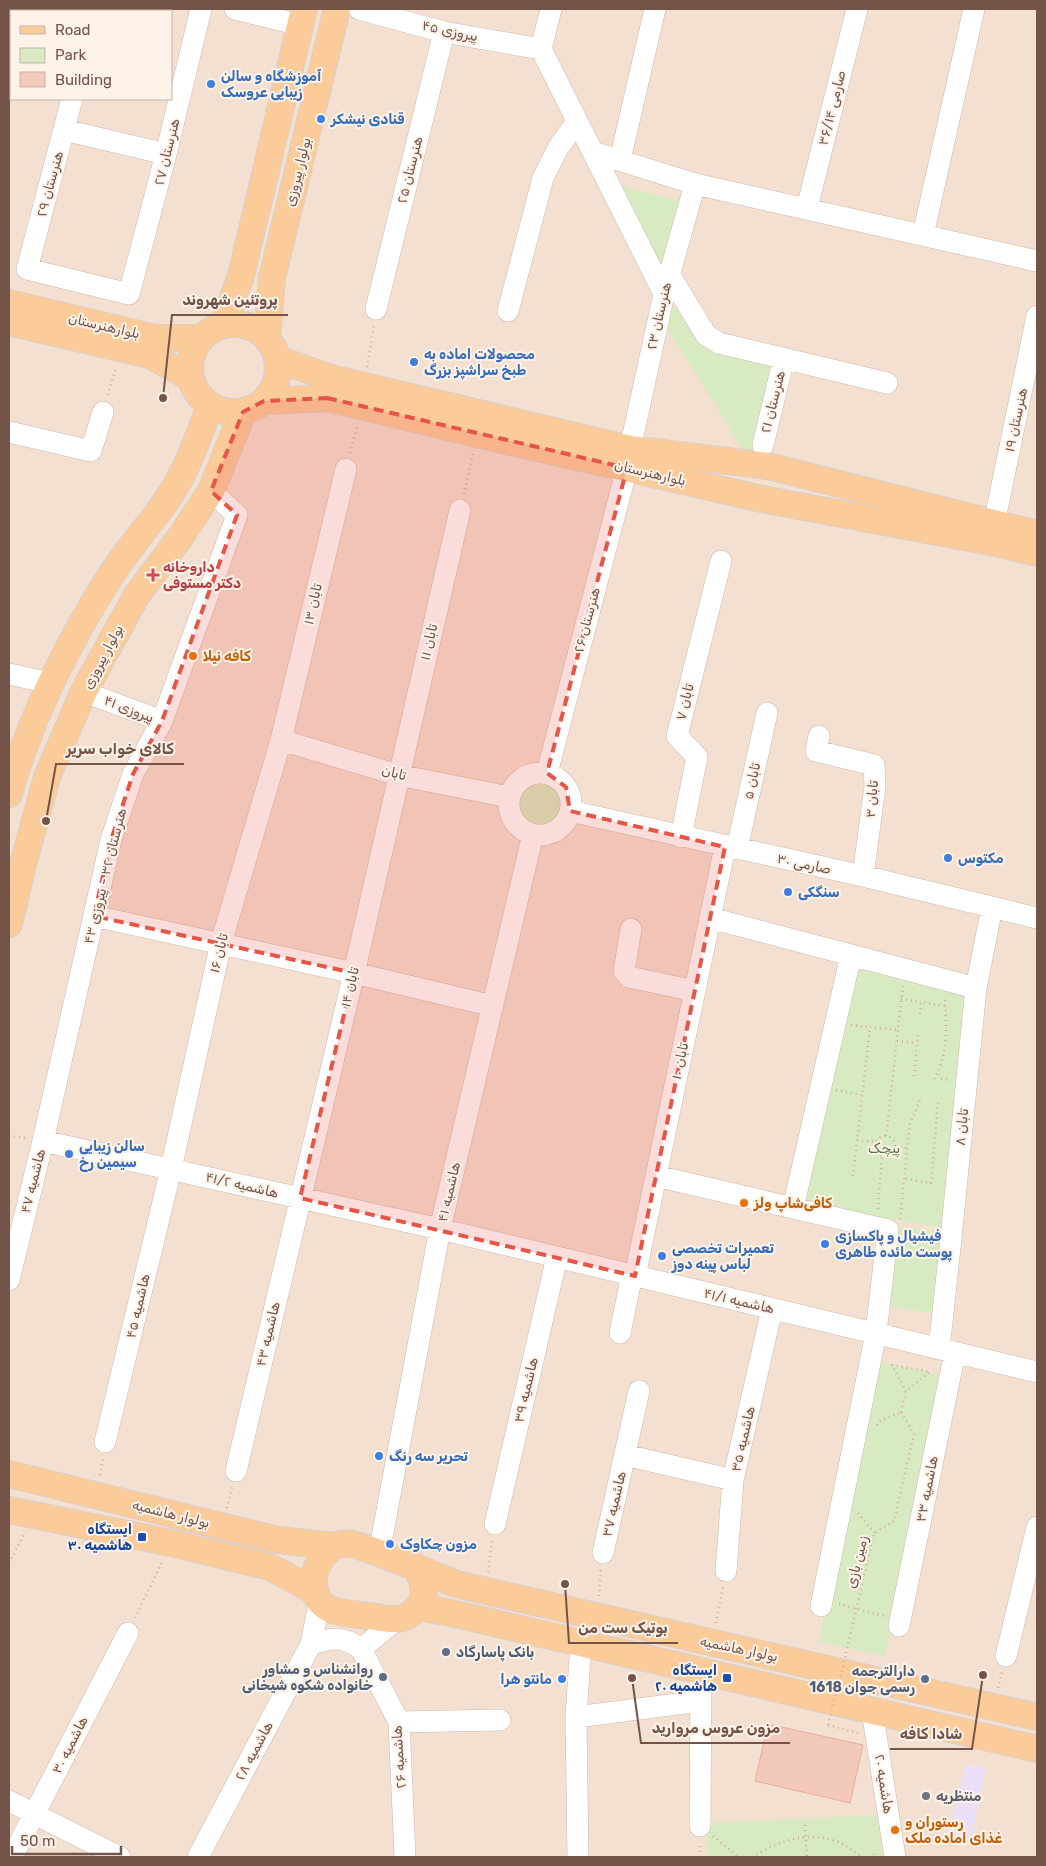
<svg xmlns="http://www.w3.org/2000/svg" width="1046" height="1866" viewBox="0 0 1046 1866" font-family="Rubik,'Noto Sans Arabic',sans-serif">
<rect width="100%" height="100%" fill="#fcefe3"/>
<!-- residential -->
<path fill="#f4e0d1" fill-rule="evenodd" d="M9,9H1037V1857H9ZM11,11H171V99H11Z"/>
<!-- education -->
<path fill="#ecdff8" d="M966,1764L986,1768L971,1843L947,1837Z"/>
<!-- green -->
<path fill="#d7eac1" d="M615,184L679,201L662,269Z
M676,295L706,347L774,366L753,454L744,451L667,328Z
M518 804a22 22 0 1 1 44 0a22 22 0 1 1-44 0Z
M857,969L968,994L943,1228L802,1204Z
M895,1225L943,1233L934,1313L883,1306Z
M876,1361L942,1375L885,1656L819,1642Z
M879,1815L882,1857H708L707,1823Z"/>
<!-- building -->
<path fill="#f2c9ba" stroke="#e5ad9a" d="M768,1724L863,1745L850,1803L755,1781Z"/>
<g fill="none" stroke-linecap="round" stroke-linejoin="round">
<defs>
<path id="minor" d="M235,9L300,25
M359,9L444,32L541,49
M551,9L541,49L664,294
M92,11L93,9
M72,99L27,269L129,294L166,154L201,9
M64,130L166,154
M593,152L695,184L1037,261
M620,160L655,9
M807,208L857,9
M923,235L974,9
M669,274L706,335L719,343L887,383
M376,309L444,32
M508,311L543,178L558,148L576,123
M9,432L91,451L103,412
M763,445L784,358
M630,449L664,294L695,184
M994,524L1037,316
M9,674L50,683
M95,696L162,721
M819,736L816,751L874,765L875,786L863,876
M281,740L398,775L509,797
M509 804a31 31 0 1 1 62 0a31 31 0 1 1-62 0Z
M547,773L627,468
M570,811L863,876L1037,918
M681,837L697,757L677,736L721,561
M737,849L767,713
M94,916L354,973L493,1006
M710,918L976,988
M631,929L624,971L629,977L695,991
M43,1141L440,1229L1037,1372
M656,1176L888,1230L876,1333L821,1606
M793,1208L851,955
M635,1276L725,847
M9,1280L43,1141L111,840L133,774L162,721L237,515L211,491
M620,1333L632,1275
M939,1349L950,1248L976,988L992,907
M105,1442L171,1169L221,943L281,740L346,469
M625,1455L733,1480
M236,1471L354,973L460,510
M495,1524L557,1257
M379,1553L440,1229L533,834
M603,1553L639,1391
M726,1571L733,1480L772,1309
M899,1626L955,1352
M311,1644C332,1638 342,1635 361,1649L399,1722L405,1857
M361,1649L395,1621
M1006,1656L1037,1527
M872,1710L895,1857
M576,1717L701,1701
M399,1722L500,1720
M9,1801L120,1857
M700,1826L701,1672
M12,1857L128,1633
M198,1857L311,1644L320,1599
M578,1857L576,1717L581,1643"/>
<path id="major" d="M9,303L156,338H201
M9,322L150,355L191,378
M190 368a44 44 0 1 1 88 0a44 44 0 1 1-88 0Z
M223,325L241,276L304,9
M267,338L272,278L337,9
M277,359L331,378L630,449L768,466L1037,534
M264,401L327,398L477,434L762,499L991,542L1037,553
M9,794C30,717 67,645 109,578C131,543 162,513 181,476C193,454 201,429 210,406
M9,924L23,864L47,777L84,691L137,595L179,539L211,491L243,412
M9,1474L278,1540L335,1546
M9,1510L171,1543L270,1567L316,1592
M415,1566C423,1579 429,1595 417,1608C405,1622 392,1620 376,1617C364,1615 340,1614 330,1609C296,1593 320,1534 356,1545C390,1556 423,1570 456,1584L1037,1717
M419,1607L460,1615L1037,1749"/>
</defs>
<!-- minor casing -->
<use href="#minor" stroke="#d0b7ac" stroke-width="22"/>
<!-- major casing -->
<use href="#major" stroke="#d8cfcc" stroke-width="28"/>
<!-- path -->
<path stroke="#d7ac9d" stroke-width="2.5" stroke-dasharray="1 4" stroke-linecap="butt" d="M367,367L374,325
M108,395L116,367
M350,453L358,425
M464,494L473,453
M901,999L921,1002
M920,1014L921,1002L945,1006
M851,1025L870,1027
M897,1041L917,1043
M914,1076L918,1035
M934,1079C949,1054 946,1025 945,997
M941,1079L950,1080
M836,1090L862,1095
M875 1146a10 10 0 1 1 20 0a10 10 0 1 1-20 0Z
M9,1136L26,1138
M886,1136L903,986
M857,1140L875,1142
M895,1147L908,1148
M853,1176L870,1027L898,1030
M906,1179L931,1183L938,1102
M878,1209L882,1156
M900,1219L910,1124L920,1100
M901,1412L906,1391L930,1372L892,1365L906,1391
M877,1425L878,1422L901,1412
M100,1475L103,1459
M227,1508L232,1487
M858,1513L874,1533
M9,1563L24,1534
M488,1572L492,1540
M599,1596L601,1569
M839,1604L884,1616
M135,1618L163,1560
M716,1623L723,1587
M846,1653L874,1533L894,1521L914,1434L901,1412
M998,1688L1002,1672
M828,1725L858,1733
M805,1825L807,1857
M713,1836L739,1857
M700,1857V1843
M752,1857C779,1841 805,1831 836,1841C845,1844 854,1852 863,1857
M869,1857L876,1853"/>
<!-- minor -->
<use href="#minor" stroke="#fff" stroke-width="21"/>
<!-- major -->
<use href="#major" stroke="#fccb9a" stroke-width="26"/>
<!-- path-bridge -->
<path stroke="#d7ac9d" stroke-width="2.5" stroke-dasharray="1 4" stroke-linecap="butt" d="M828,1725L846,1655"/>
</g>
<!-- marked area -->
<path fill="#e75547" fill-opacity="0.2" stroke="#e75547" stroke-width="4" stroke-dasharray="10 6" stroke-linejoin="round" d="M327,398L627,468L547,773L566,787L570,811L725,847L635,1276L300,1198L354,973L94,916L111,840L133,774L162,721L237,515L211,491L243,412L264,401Z"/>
<!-- markers -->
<g fill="#3f7fe0" stroke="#fff3e9" stroke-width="2">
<circle cx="211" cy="84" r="5"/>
<circle cx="321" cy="119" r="5"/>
<circle cx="414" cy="362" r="5"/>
<circle cx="948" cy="858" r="5"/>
<circle cx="788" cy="892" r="5"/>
<circle cx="69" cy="1154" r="5"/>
<circle cx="825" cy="1244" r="5"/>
<circle cx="662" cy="1256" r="5"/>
<circle cx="379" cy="1456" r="5"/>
<circle cx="390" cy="1544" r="5"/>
<circle cx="562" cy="1679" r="5"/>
</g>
<path fill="#e0444e" stroke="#fff3e9" stroke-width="2" d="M150.5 567.5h5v5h5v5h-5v5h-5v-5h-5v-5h5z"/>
<g fill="#e8710a" stroke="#fff3e9" stroke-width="2">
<circle cx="193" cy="656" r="5"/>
<circle cx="744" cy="1203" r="5"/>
<circle cx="895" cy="1830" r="5"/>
</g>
<g fill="#1a4fb4" stroke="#fff3e9" stroke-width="2">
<rect x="137" y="1532" width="10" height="10" rx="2.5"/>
<rect x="722" y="1673" width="10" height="10" rx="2.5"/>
</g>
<g fill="#5c6f8a" stroke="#fff3e9" stroke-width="2">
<circle cx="446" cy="1652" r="5"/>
<circle cx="383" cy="1677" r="5"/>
<circle cx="925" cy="1679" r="5"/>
</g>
<circle fill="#6b7280" stroke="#fff3e9" stroke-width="2" cx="926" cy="1796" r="5"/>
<g text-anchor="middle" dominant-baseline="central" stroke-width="4" stroke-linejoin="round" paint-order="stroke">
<!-- street labels -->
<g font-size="14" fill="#745349" stroke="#fff3e9">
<text transform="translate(450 31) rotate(12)">پیروزی ۴۵</text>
<text transform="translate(832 108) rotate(-76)">صارمی ۳۶/۱۴</text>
<text transform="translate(167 152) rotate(-76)">هنرستان ۲۷</text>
<text transform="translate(410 170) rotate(-76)">هنرستان ۲۵</text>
<text transform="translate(298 172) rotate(-76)">بولوار پیروزی</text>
<text transform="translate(50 184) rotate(-75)">هنرستان ۲۹</text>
<text transform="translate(659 316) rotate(-77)">هنرستان ۲۳</text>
<text transform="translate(104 326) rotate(13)">بلوارهنرستان</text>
<text transform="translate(773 402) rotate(-76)">هنرستان ۲۱</text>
<text transform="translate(1016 420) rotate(-78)">هنرستان ۱۹</text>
<text transform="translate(650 473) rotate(13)">بلوارهنرستان</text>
<text transform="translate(313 604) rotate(-77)">تابان ۱۳</text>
<text transform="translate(587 620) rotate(-75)">هنرستان ۲۶</text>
<text transform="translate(429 642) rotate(-77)">تابان ۱۱</text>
<text transform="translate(103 657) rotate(-62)">بولوار پیروزی</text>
<text transform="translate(685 702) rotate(-76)">تابان ۷</text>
<text transform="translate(129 709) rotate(21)">پیروزی ۴۱</text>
<text transform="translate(394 773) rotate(14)">تابان</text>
<text transform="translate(752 781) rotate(-78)">تابان ۵</text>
<text transform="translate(872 799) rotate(-85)">تابان ۳</text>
<text transform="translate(804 864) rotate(12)">صارمی ۳۰</text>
<text transform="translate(105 876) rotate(-76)">هنرستان ۳۲ - پیروزی ۴۳</text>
<text transform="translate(219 953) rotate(-76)">تابان ۱۶</text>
<text transform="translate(350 987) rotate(-77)">تابان ۱۴</text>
<text transform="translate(680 1061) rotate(-78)">تابان ۱۰</text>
<text transform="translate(962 1127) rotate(-84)">تابان ۸</text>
<text transform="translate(33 1181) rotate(-76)">هاشمیه ۴۷</text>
<text transform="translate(242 1185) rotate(13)">هاشمیه ۴۱/۲</text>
<text transform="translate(449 1192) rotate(-77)">هاشمیه ۴۱</text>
<text transform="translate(739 1301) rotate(13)">هاشمیه ۴۱/۱</text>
<text transform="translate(138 1306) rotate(-77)">هاشمیه ۴۵</text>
<text transform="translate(268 1334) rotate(-77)">هاشمیه ۴۳</text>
<text transform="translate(526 1390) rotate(-77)">هاشمیه ۳۹</text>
<text transform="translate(743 1439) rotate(-77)">هاشمیه ۳۵</text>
<text transform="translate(927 1489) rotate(-79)">هاشمیه ۳۳</text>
<text transform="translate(614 1504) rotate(-77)">هاشمیه ۳۷</text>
<text transform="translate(171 1514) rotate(14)">بولوار هاشمیه</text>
<text transform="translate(857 1562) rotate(-76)">زمین بازی</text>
<text transform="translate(739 1649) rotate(12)">بولوار هاشمیه</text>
<text transform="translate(70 1745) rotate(-63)">هاشمیه ۳۰</text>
<text transform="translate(254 1751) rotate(-62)">هاشمیه ۲۸</text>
<text transform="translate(399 1757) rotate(-94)">هاشمیه ۲۶</text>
<text transform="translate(884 1784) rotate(81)">هاشمیه ۲۰</text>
</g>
<!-- shop labels -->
<g font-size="14" font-weight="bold" fill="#366cbe" stroke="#fff3e9" text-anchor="start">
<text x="221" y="76">آموزشگاه و سالن<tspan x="221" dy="16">زیبایی عروسک</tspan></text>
<text x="331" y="119">قنادی نیشکر</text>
<text x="424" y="354">محصولات اماده به<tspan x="424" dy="16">طبخ سراشپز بزرگ</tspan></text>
<text x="958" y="858">مکتوس</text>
<text x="798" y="892">سنگکی</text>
<text x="79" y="1146">سالن زیبایی<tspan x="79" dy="16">سیمین رخ</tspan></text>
<text x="835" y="1236">فیشیال و پاکسازی<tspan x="835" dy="16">پوست مائده طاهری</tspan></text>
<text x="672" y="1248">تعمیرات تخصصی<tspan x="672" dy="16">لباس پینه دوز</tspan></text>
<text x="389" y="1456">تحریر سه رنگ</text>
<text x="400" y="1544">مزون چکاوک</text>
<text x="552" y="1679" text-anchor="end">مانتو هرا</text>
</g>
<!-- health labels -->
<g font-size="14" font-weight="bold" fill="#be3a42" stroke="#fff3e9" text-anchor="start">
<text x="163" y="567">داروخانه<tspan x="163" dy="16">دکتر مستوفی</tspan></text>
</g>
<!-- food labels -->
<g font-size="14" font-weight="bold" fill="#c56008" stroke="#fff3e9" text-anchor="start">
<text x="203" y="656">کافه نیلا</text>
<text x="754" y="1203">کافی‌شاپ ولز</text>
<text x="905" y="1822">رستوران و<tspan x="905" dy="16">غذای اماده ملک</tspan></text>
</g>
<!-- park labels -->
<g font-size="14" fill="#55743e" stroke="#fff3e9">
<text x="884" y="1148">پیچک</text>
</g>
<!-- transit labels -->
<g font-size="14" font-weight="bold" fill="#164399" stroke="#fff3e9" text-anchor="end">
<text x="132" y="1529">ایستگاه<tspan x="132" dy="16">هاشمیه ۳۰</tspan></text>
<text x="717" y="1670">ایستگاه<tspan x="717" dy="16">هاشمیه ۲۰</tspan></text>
</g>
<!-- service labels -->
<g font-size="14" font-weight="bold" fill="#4e5e75" stroke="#fff3e9" text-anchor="end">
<text x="456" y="1652" text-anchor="start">بانک پاسارگاد</text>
<text x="373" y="1669">روانشناس و مشاور<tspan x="373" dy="16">خانواده شکوه شیخانی</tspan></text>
<text x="915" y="1671">دارالترجمه<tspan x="915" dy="16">رسمی جوان 1618</tspan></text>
</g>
<!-- worship labels -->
<g font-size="14" font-weight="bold" fill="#5b616d" stroke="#fff3e9" text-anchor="start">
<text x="936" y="1796">منتظریه</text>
</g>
</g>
<!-- callouts -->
<path fill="none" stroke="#745349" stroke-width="2" d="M163 398L172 315H288M46 821L56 764H184M565 1584L569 1643H678M632 1678L641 1743H790M983 1675L972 1749H890"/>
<g fill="#745349" stroke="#fff3e9" stroke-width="2">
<circle cx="163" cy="398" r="5"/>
<circle cx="46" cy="821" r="5"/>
<circle cx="565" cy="1584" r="5"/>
<circle cx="632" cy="1678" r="5"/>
<circle cx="983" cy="1675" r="5"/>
</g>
<g font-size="15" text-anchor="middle" font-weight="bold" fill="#745349" stroke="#fff3e9" stroke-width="4" stroke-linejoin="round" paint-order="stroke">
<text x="230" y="305">پروتئین شهروند</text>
<text x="120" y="754">کالای خواب سریر</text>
<text x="623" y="1633">بوتیک ست من</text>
<text x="716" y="1733">مزون عروس مروارید</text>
<text x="931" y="1739">شادا کافه</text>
</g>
<!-- border -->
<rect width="1046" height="1866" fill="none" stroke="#745349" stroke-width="20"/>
<!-- legend -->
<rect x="10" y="10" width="162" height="90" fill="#fff3e9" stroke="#c7b3a9"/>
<rect x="20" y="26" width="25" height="8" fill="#fccb9a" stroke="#c7b3a9"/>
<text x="55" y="35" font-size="15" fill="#745349">Road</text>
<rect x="20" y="48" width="25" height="15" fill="#d7eac1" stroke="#c7b3a9"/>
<text x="55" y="60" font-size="15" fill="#745349">Park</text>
<rect x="20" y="72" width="25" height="15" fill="#f2c9ba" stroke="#c7b3a9"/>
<text x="55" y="85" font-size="15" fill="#745349">Building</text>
<!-- scale -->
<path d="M12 1846v8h109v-8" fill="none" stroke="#745349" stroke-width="2.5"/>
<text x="20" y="1846" font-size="15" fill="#745349" stroke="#fff3e9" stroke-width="4" paint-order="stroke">50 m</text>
</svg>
